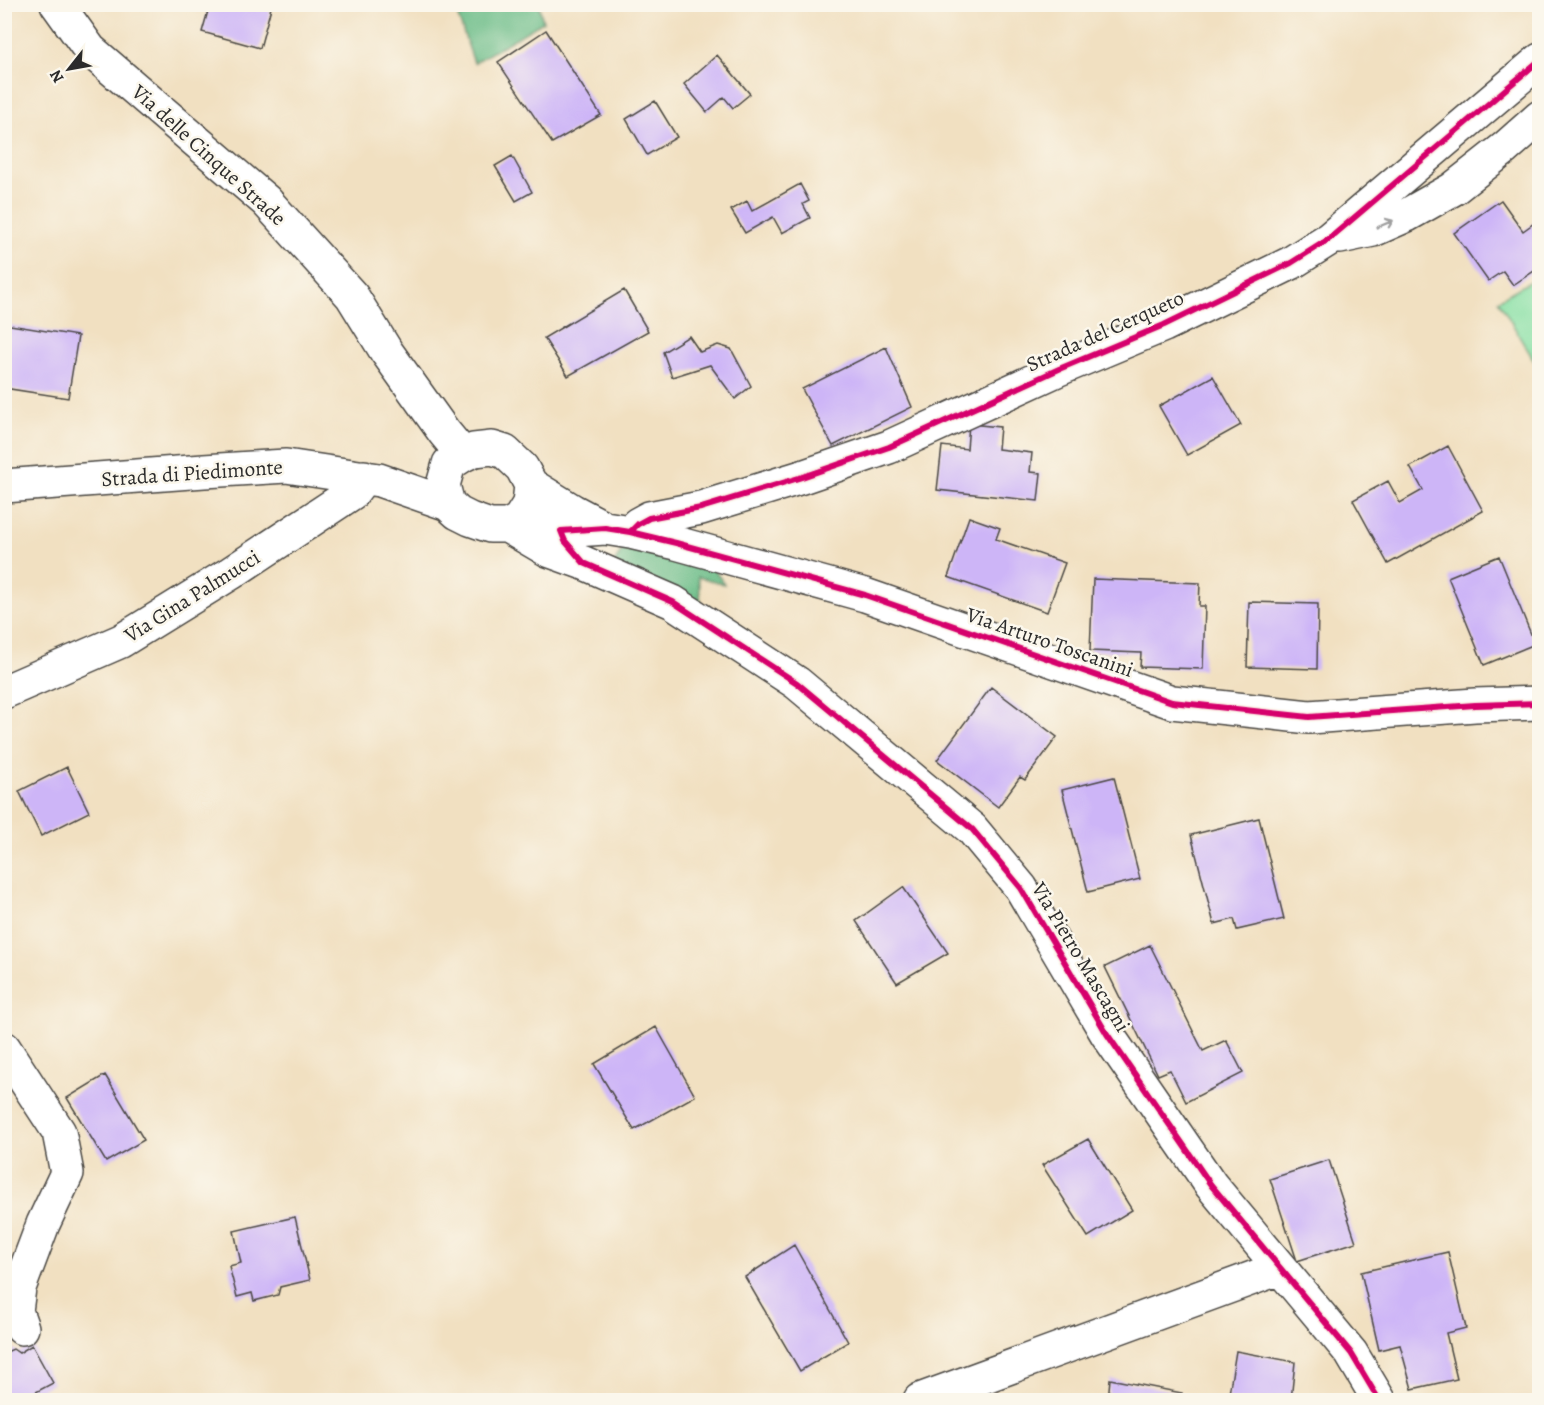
<svg xmlns="http://www.w3.org/2000/svg" width="1544" height="1405" viewBox="0 0 1544 1405" font-family="Alegreya,serif">
<rect width="100%" height="100%" fill="#fbf7ec"/>
<filter id="ink" filterUnits="userSpaceOnUse"><feTurbulence type="fractalNoise" baseFrequency=".0167" numOctaves="2"/><feDisplacementMap in="SourceGraphic" scale="12" xChannelSelector="R" yChannelSelector="G"/><feConvolveMatrix kernelMatrix="1 2 1 2 8 2 1 2 1" color-interpolation-filters="sRGB"/></filter>
<filter id="wash" filterUnits="userSpaceOnUse"><feTurbulence type="fractalNoise" baseFrequency=".008" numOctaves="4" result="noise"/><feDisplacementMap in="SourceGraphic" scale="24" xChannelSelector="R" yChannelSelector="G"/><feGaussianBlur stdDeviation="1.35" result="paint"/><feColorMatrix in="noise" values="0 0 0 0 0 0 0 0 0 0 0 0 0 0 0 0 0 1.4 0 .05"/><feComposite in="paint" operator="in"/></filter>
<g filter="url(#wash)">
<rect width="100%" height="100%" fill="#f1e0c1"/>
<!-- green -->
<path fill="#88e0a5" stroke="#5a8668" stroke-width="1.5" d="M1539,276L1540,360L1535,362L1498,300Z"/>
<!-- forest -->
<path fill="#6ebe8a" stroke="#4c745a" stroke-width="1.5" d="M454,5H539L543,22L474,63Z
M627,543L709,561L724,584L698,577L701,602L613,564Z"/>
<g id="blocks">
<!-- building -->
<path fill="#cdb5f7" d="M210,4H272L260,48L202,32Z
M546,30L601,115L552,143L498,62Z
M717,55L750,94L733,108L724,97L707,112L684,84Z
M655,101L677,137L647,155L626,119Z
M512,156L532,192L516,201L495,166Z
M800,184L809,201L803,204L810,218L782,233L773,217L745,233L731,210L747,201L752,211Z
M1501,200L1523,231L1537,221L1540,224V267L1513,285L1503,271L1488,281L1454,233Z
M624,290L648,331L568,376L544,338Z
M4,324L78,336L68,398L4,388Z
M689,336L700,352L718,345L731,349L751,386L735,399L710,365L672,377L663,352Z
M886,347L912,407L833,446L802,389Z
M1213,376L1241,425L1187,455L1159,406Z
M969,424L1000,427L998,449L1032,453L1030,472L1041,473L1038,501L937,490L942,446L967,449Z
M1448,446L1483,511L1388,564L1353,500L1388,481L1400,503L1423,490L1410,467Z
M969,517L1000,528L996,539L1065,563L1047,612L948,577Z
M1540,530V544H1539L1534,533Z
M1499,556L1535,644L1484,665L1448,577Z
M1093,579L1200,583L1199,606H1205L1203,669L1140,667L1141,653L1090,651Z
M1249,602L1318,604L1317,669L1247,667Z
M991,687L1057,737L1025,780L1020,777L998,807L937,760Z
M67,767L89,812L41,836L19,791Z
M1114,777L1140,879L1088,892L1062,790Z
M1259,818L1284,919L1237,930L1234,919L1214,924L1191,835Z
M903,887L948,953L897,983L856,921Z
M1150,945L1203,1051L1226,1040L1243,1073L1186,1102L1170,1070L1158,1075L1105,967Z
M656,1027L695,1096L634,1130L594,1064Z
M105,1075L144,1140L106,1162L67,1098Z
M1088,1139L1132,1210L1088,1237L1042,1165Z
M1329,1160L1356,1242L1297,1261L1270,1179Z
M295,1217L310,1280L280,1287L278,1295L254,1301L252,1293L237,1297L229,1266L241,1263L234,1231Z
M794,1245L848,1342L800,1371L745,1277Z
M1448,1252L1466,1328L1446,1333L1457,1379L1412,1389L1400,1345L1379,1350L1361,1272Z
M32,1345L53,1383L36,1392L41,1400H4V1353L13,1349L19,1353Z
M1236,1351L1295,1362L1291,1400H1228Z
M1110,1379L1182,1393L1180,1400H1108Z"/>
</g>
</g>
<g filter="url(#ink)">
<use href="#blocks" fill-opacity="0" stroke="#494642" stroke-width="1.5"/>
<g fill="none" stroke-linecap="round" stroke-linejoin="round">
<defs>
<path id="minor" d="M57,4L90,50L266,201L352,296L386,351L444,432L463,455
M1340,237L1373,230L1407,215L1453,189L1505,148L1540,117
M492,448L505,452L522,468L531,485L529,504L519,520L507,526H490L470,519L458,513L448,504L443,485L449,464L463,455L474,450Z
M531,485L573,511L605,528
M4,486L204,471L286,466L379,480L448,504
M519,520L543,529L561,531L605,528L630,532L676,543L865,595L1172,702L1309,717L1475,705L1540,703
M507,526L548,550L584,563L673,602L797,683L972,829L1021,888L1107,1034L1211,1185L1351,1353L1379,1400
M630,532L638,524L649,518L701,508L802,477L889,447L1059,369L1164,325L1291,263L1329,239L1540,60
M4,692L121,641L231,573L352,493L364,477
M4,1048L59,1132L67,1173L43,1224L19,1288L16,1311L22,1328
M920,1400L1280,1268"/>
</defs>
<!-- minor casing -->
<use href="#minor" stroke="#494642" stroke-width="36"/>
<!-- minor -->
<use href="#minor" stroke="#fff" stroke-width="33"/>
<defs>
<path id="cycleway" d="M630,532L638,524L649,518L701,508L802,477L889,447L1059,369L1164,325L1291,263L1329,239L1540,60
M1379,1400L1351,1353L1211,1185L1107,1034L1021,888L972,829L797,683L673,602L584,563L565,541L561,531L605,528L630,532L676,543L865,595L1172,702L1309,717L1475,705L1540,703"/>
</defs>
<!-- cycleway casing -->
<use href="#cycleway" stroke="#fbf7ec" stroke-width="10"/>
<!-- cycleway -->
<use href="#cycleway" stroke="#d6006c" stroke-width="6"/>
</g>
<!-- one-way arrows -->
<defs><path id="oneway-shaft" d="M-6 0H5M1.5-3L5.5 0L1.5 3" fill="none" stroke-width="1.6" stroke-linecap="round" stroke-linejoin="round" transform="scale(1.5)"/></defs>
<use stroke="#a0a0a0" href="#oneway-shaft" transform="translate(1385 224) rotate(-23)"/>
</g>
<g text-anchor="middle" dominant-baseline="central" stroke-width="5" stroke-linejoin="round" paint-order="stroke">
<!-- street labels -->
<g font-size="21" fill="#2b2b2b" stroke="#fbf7ec">
<text transform="translate(209 155) rotate(42)">Via delle Cinque Strade</text>
<text transform="translate(1105 331) rotate(-24)">Strada del Cerqueto</text>
<text transform="translate(192 473) rotate(-4)">Strada di Piedimonte</text>
<text transform="translate(192 596) rotate(-32)">Via Gina Palmucci</text>
<text transform="translate(1050 642) rotate(19)">Via Arturo Toscanini</text>
<text transform="translate(1081 957) rotate(59)">Via Pietro Mascagni</text>
</g>
</g>
<!-- margin -->
<rect width="1544" height="1405" fill="none" stroke="#fbf7ec" stroke-width="24"/>
<!-- north arrow -->
<g transform="translate(69 69) rotate(239)" stroke="#fbf7ec" stroke-width="4.5" paint-order="stroke">
<path d="M0-4.5L10 22L0 15L-10 22Z" fill="#2b2b2b"/>
<text y="-9" font-size="16" font-weight="bold" text-anchor="middle" fill="#2b2b2b">N</text>
</g>
</svg>
